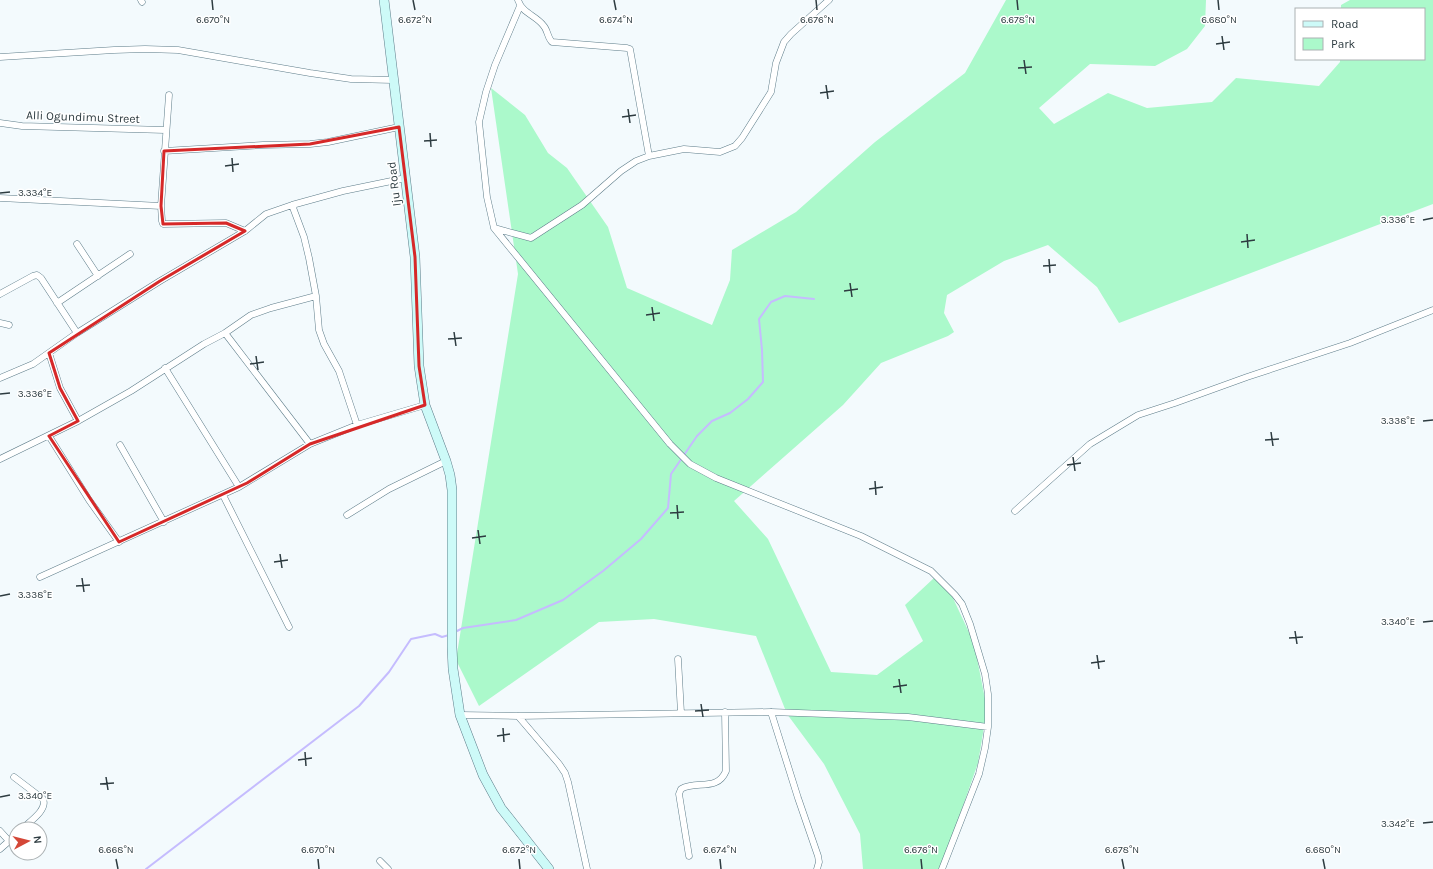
<svg xmlns="http://www.w3.org/2000/svg" width="1433" height="869" viewBox="0 0 1433 869" font-family="Karla,sans-serif">
<rect width="100%" height="100%" fill="#f3fafd"/>
<!-- green -->
<path fill="#abf9cb" d="M1006,0H1206L1205,26L1187,49L1155,66L1090,64L1039,108L1054,124L1108,93L1147,108L1212,102L1236,78L1319,86L1340,62V59H1424V9H1341V5L1350,0H1433V204L1119,323L1097,287L1048,245L1004,261L947,295L944,313L954,332L948,336L881,363L843,405L734,501L768,539L831,672L877,675L923,641L905,605L934,578L952,596L974,643L987,709L978,763L941,869H863L860,834L824,764L787,714L756,636L654,619L599,622L479,706L456,660L518,274L491,88L525,115L548,153L567,168L608,227L627,288L712,325L730,280L732,250L796,212L875,142L965,73Z"/>
<g fill="none" stroke-linecap="round" stroke-linejoin="round">
<!-- stream -->
<path stroke="#c5bcfe" stroke-width="2" d="M455,632L463,628L516,620L563,600L603,571L641,539L668,508L671,474L697,436L712,421L730,413L748,399L763,382L762,350L759,319L771,302L785,296L814,299
M146,869L359,706L389,672L411,639L435,634L442,637L449,635"/>
<defs>
<path id="minor" d="M141,0L142,2
M518,0C522,13 535,15 543,25C548,30 547,37 552,42L627,48L630,49L649,156
M520,6L495,65L486,92L479,122L487,197L494,228L670,444L690,464L716,478L861,536L931,571L955,595L962,604L970,624L985,674L988,694V727L985,748L979,774L942,869
M0,57L114,50L145,49L178,50L310,73L351,79L393,80
M169,95L161,206L162,221L163,224L226,223L245,231
M0,123L22,126L165,130
M164,151L263,145L310,144L328,142L399,127
M0,198L161,206
M292,205L304,237L309,258L316,296L319,330L324,344L339,371L357,425
M494,228L531,238L582,205L621,171L636,161L649,156L684,149L720,152L735,146L742,138L771,92L776,63L784,42L791,34L829,0
M77,244L98,276
M0,294L33,276L37,275L41,278L77,333
M57,303L130,254
M0,323L9,325
M225,333L310,444
M49,353L60,388L78,421
M165,368L239,487
M0,378L33,364L77,333L160,281L245,231L266,214L292,205L343,191L406,178
M49,436L89,500L119,542
M120,445L164,522
M0,459L78,421L131,391L204,344L225,333L251,315L271,308L316,296
M223,495L289,627
M1015,511L1090,444L1138,415L1175,403L1247,377L1350,343L1433,310
M347,515L389,489L446,461
M40,577L239,487L310,444L357,425L425,405
M678,659L681,713
M771,712L798,798L818,856L819,862L817,869
M460,715L518,716L771,712L908,717L988,727
M518,716L559,764L565,773L568,782L587,869
M14,777L43,799C48,810 29,822 22,829
M0,831L9,841
M0,849L16,835
M689,856L679,794L681,789C697,780 717,792 726,771L725,712
M380,861L388,869"/>
<path id="secondary" d="M384,0L415,257L419,366L425,405L446,461L450,475L452,490V647L453,669L460,715L483,775L501,808L549,869"/>
</defs>
<!-- minor casing -->
<use href="#minor" stroke="#5d7c89" stroke-width="7"/>
<!-- secondary casing -->
<use href="#secondary" stroke="#5d7c89" stroke-width="10"/>
<!-- minor -->
<use href="#minor" stroke="#fff" stroke-width="6"/>
<!-- secondary -->
<use href="#secondary" stroke="#cdfaf8" stroke-width="9"/>
</g>
<!-- marked area -->
<path fill="none" stroke="#d62828" stroke-width="3" stroke-linejoin="round" d="M399,127L415,257L419,366L425,405L310,444L247,483L119,542L49,436L78,421L60,388L49,353L160,281L245,231L226,223L163,224L161,206L164,151L310,144Z"/>
<!-- ticks -->
<path fill="none" stroke="#2e3c41" stroke-width="1.5" d="M212,0L213,10M413,0L415,10M614,0L616,10M816,0L817,10M1017,0L1018,10M1218,0L1219,10M1222,36L1224,50M1216,44L1230,42M1024,60L1026,74M1018,68L1032,67M826,85L828,99M820,93L834,91M628,109L630,123M622,117L636,115M430,133L431,147M424,141L437,140M232,158L233,172M225,166L239,164M0,193L10,192M1423,220L1433,218M1247,234L1248,248M1241,242L1255,240M1049,259L1050,273M1043,266L1056,265M850,283L852,297M844,291L858,289M652,307L654,321M646,315L660,313M454,332L456,346M448,339L462,338M256,356L258,370M250,364L264,362M0,394L10,393M1423,421L1433,420M1271,432L1273,446M1265,440L1279,439M1073,457L1075,471M1067,465L1081,463M875,481L876,495M869,489L883,487M677,505L678,519M670,513L684,512M478,530L480,544M472,538L486,536M280,554L282,568M274,562L288,560M82,578L84,592M76,586L90,585M0,596L10,594M1423,622L1433,621M1295,631L1297,644M1289,638L1303,637M1097,655L1099,669M1091,663L1105,661M899,679L901,693M893,687L907,685M701,704L703,717M695,711L709,710M503,728L504,742M497,736L510,734M305,752L306,766M298,760L312,758M106,777L108,790M100,784L114,783M0,797L10,795M1423,823L1433,822M116,859L118,869M318,859L319,869M519,859L520,869M720,859L721,869M921,859L922,869M1122,859L1124,869M1323,859L1325,869"/>
<g text-anchor="middle" dominant-baseline="central" stroke-width="3" stroke-linejoin="round" paint-order="stroke">
<!-- street labels -->
<g font-size="12" fill="#2e3c41" stroke="#fff">
<text transform="translate(83 117) rotate(2)">Alli Ogundimu Street</text>
<text transform="translate(394 184) rotate(-97)">Iju Road</text>
</g>
</g>
<g font-size="10" text-anchor="middle" fill="#2e3c41" stroke="#fff" stroke-width="3" stroke-linejoin="round" paint-order="stroke">
<text x="213" y="23">6.670°N</text>
<text x="415" y="23">6.672°N</text>
<text x="616" y="23">6.674°N</text>
<text x="817" y="23">6.676°N</text>
<text x="1018" y="23">6.678°N</text>
<text x="1219" y="23">6.680°N</text>
<text x="35" y="196">3.334°E</text>
<text x="1398" y="223">3.336°E</text>
<text x="35" y="397">3.336°E</text>
<text x="1398" y="424">3.338°E</text>
<text x="35" y="598">3.338°E</text>
<text x="1398" y="625">3.340°E</text>
<text x="35" y="799">3.340°E</text>
<text x="1398" y="827">3.342°E</text>
<text x="116" y="853">6.668°N</text>
<text x="318" y="853">6.670°N</text>
<text x="519" y="853">6.672°N</text>
<text x="720" y="853">6.674°N</text>
<text x="921" y="853">6.676°N</text>
<text x="1122" y="853">6.678°N</text>
<text x="1323" y="853">6.680°N</text>
</g>
<!-- legend -->
<rect x="1295" y="8" width="130" height="52" fill="#ffffff" stroke="#abb1b3"/>
<rect x="1303" y="21" width="20" height="6" fill="#cdfaf8" stroke="#abb1b3"/>
<text x="1331" y="28" font-size="12" fill="#2e3c41">Road</text>
<rect x="1303" y="38" width="20" height="12" fill="#abf9cb" stroke="#abb1b3"/>
<text x="1331" y="48" font-size="12" fill="#2e3c41">Park</text>
<!-- north arrow -->
<g transform="translate(28 841) rotate(83)"><circle r="19" fill="#ffffff" stroke="#abb1b3"/>
<path d="M0-3L7 15L0 10L-7 15Z" fill="#d44737"/>
<text y="-6" font-size="11" font-weight="bold" text-anchor="middle" fill="#2e3c41">N</text>
</g>
</svg>
